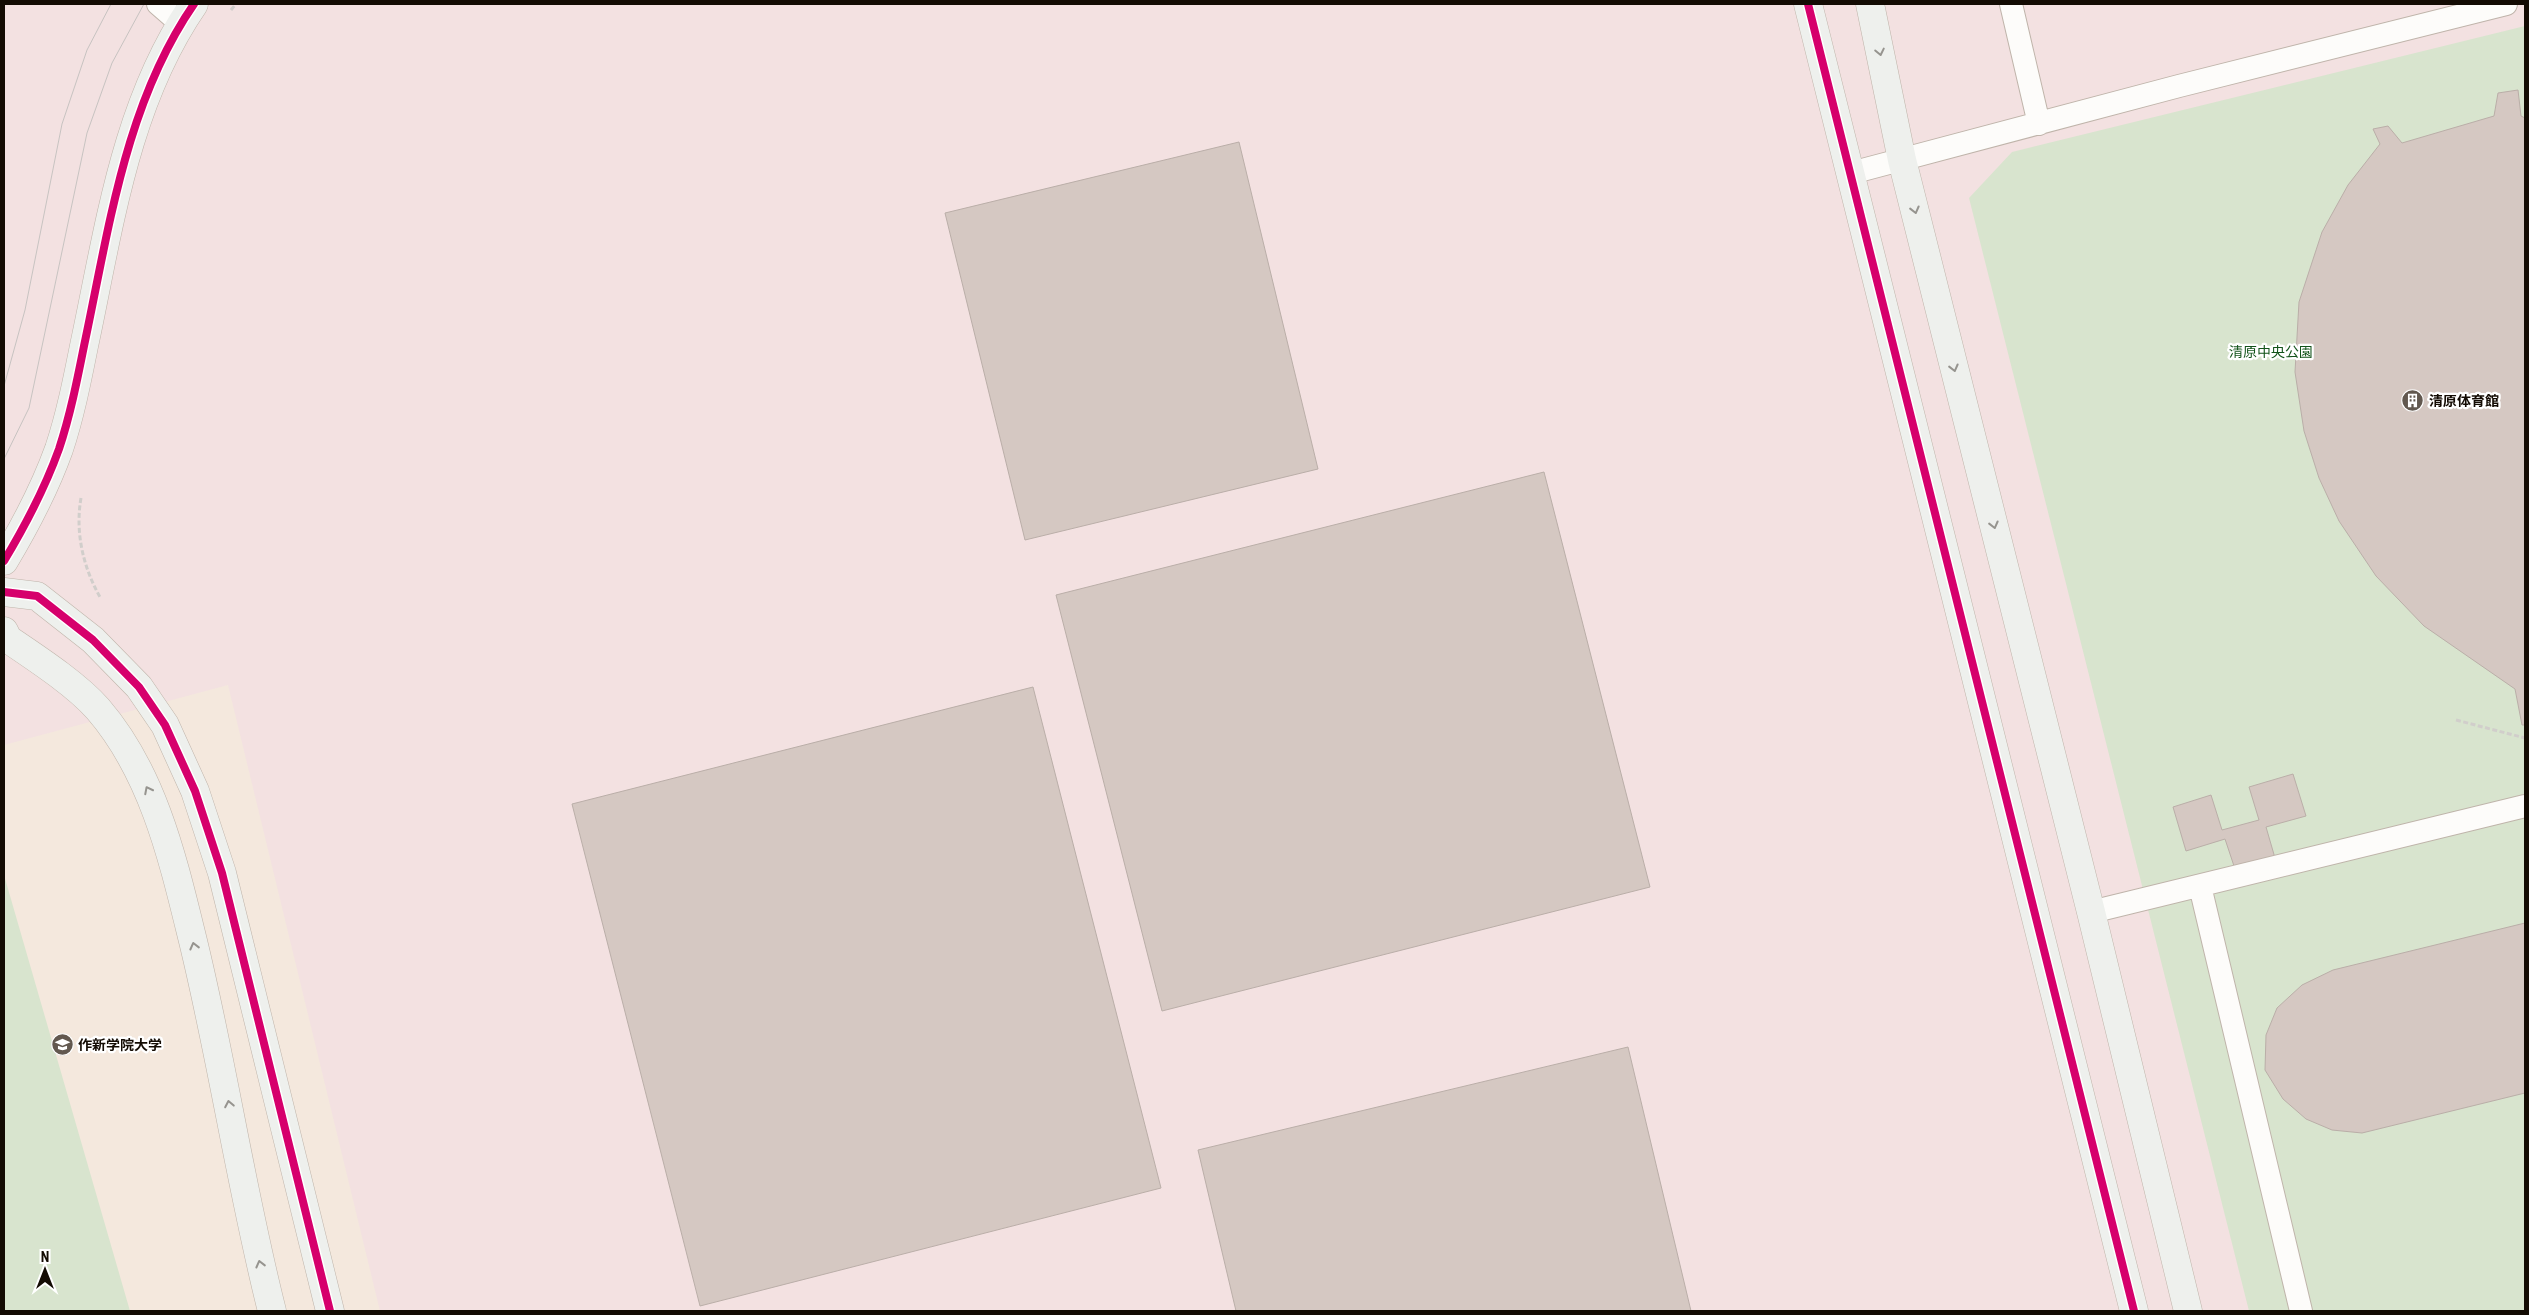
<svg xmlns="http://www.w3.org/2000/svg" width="2529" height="1315" viewBox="0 0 2529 1315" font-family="'Roboto Condensed','Noto Sans JP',sans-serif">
<rect width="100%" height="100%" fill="#f4e8dd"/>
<!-- industrial -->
<path fill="#f3e1e1" d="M4,4H2525V1311H380L228,685L4,745Z"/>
<!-- green -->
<path fill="#d8e4ce" d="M2525,26V1311H2249L1969,198L2012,152Z
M4,875L130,1311H4Z"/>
<!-- building -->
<path fill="#d5c8c2" stroke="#baaea8" d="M2518,90L2521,116L2525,118V725H2522L2515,689L2424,626L2376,576L2339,521L2319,478L2304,431L2295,372L2299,302L2322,232L2348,185L2380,144L2373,129L2388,126L2402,143L2494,116L2498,93Z
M1239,142L1318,469L1025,540L945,213Z
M1544,472L1650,887L1162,1011L1056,595Z
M1033,687L1161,1188L700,1306L572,804Z
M2293,774L2306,816L2266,827L2275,858L2235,869L2225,839L2186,851L2173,807L2211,795L2222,830L2259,820L2249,787Z
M2525,923V1093L2362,1133L2332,1130L2306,1119L2283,1099L2265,1070L2266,1035L2277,1008L2302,985L2333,970Z
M1628,1047L1691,1311H1236L1198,1150Z"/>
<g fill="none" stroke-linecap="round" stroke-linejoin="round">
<defs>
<path id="lane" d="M158,4L181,24
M2011,4L2039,124
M1851,173L2179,86L2506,4
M2200,886L2301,1311
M2091,912L2525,806"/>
<path id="secondary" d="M1808,4L2134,1311
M1870,4L1902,160L2091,912L2188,1311
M4,561C25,526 45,488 59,449C70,416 77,381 84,346C109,229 125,104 194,4
M4,592L37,596L93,640L139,687L165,725L195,791L222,873L330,1311
M4,631L8,639C36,658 76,684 98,709C154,774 173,860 193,941C223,1064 241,1189 272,1311"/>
</defs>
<!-- lane casing -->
<use href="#lane" stroke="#bfb4aa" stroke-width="24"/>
<!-- secondary casing -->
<use href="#secondary" stroke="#bfb4aa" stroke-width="29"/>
<!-- path -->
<path stroke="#d1cecb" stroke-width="3" stroke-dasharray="5 2.5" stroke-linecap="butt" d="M231,10L236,4
M81,498C75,532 83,567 100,597
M2456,720L2525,738"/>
<!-- lane -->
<use href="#lane" stroke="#fdfcfa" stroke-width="22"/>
<!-- secondary -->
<use href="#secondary" stroke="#eef0ed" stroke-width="28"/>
<!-- tram -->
<path stroke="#c7c3c1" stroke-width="1" d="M4,386L25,310L62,124L87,50L111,4
M4,459L29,408L87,133L112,63L144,4"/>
<defs>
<path id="cycleway" d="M1808,4L2134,1311
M4,561C25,526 45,488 59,449C70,416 77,381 84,346C109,229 125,104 194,4
M4,592L37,596L93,640L139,687L165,725L195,791L222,873L330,1311"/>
</defs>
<!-- cycleway casing -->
<use href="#cycleway" stroke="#fff" stroke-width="11"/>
<!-- cycleway -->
<use href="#cycleway" stroke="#d6006c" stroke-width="8"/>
</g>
<!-- one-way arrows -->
<defs><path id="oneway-chevron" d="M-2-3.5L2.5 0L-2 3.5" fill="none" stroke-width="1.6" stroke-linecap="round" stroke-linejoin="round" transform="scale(1.25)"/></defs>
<g stroke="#96948f">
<use href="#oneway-chevron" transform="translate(1880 52) rotate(78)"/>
<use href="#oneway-chevron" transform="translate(1915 210) rotate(76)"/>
<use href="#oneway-chevron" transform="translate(1954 368) rotate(76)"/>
<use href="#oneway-chevron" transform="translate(1994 525) rotate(76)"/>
<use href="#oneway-chevron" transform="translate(148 790) rotate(-117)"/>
<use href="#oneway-chevron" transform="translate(194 946) rotate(-104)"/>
<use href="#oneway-chevron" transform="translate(229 1104) rotate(-101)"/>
<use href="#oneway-chevron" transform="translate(260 1264) rotate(-104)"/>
</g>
<!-- icons -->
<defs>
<symbol id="building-disc" viewBox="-11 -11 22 22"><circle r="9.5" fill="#62584f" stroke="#fff"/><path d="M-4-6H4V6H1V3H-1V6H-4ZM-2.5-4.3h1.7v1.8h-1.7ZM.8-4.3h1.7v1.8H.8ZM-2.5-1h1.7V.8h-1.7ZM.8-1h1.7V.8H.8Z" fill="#fff"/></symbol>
<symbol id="university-disc" viewBox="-11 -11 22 22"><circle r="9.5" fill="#62584f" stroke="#fff"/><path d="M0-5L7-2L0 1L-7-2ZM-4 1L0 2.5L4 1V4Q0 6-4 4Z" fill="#fff"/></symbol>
</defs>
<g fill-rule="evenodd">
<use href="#building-disc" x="2400" y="388" width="25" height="25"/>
<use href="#university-disc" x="50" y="1032" width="25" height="25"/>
</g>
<g text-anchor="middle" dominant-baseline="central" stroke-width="4.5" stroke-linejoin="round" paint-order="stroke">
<!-- park labels -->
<g font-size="14" fill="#12531a" stroke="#fff">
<text x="2271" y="352">清原中央公園</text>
</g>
<!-- poi labels -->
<g font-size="14" font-weight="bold" fill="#130b03" stroke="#fff" text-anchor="start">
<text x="2429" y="401">清原体育館</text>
<text x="78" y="1045">作新学院大学</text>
</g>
</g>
<!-- border -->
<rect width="2529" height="1315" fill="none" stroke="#130b03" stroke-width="10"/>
<!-- north arrow -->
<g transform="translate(45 1270)" stroke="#ffffff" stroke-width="4" paint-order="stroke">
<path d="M0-4L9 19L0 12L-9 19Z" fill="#130b03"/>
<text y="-8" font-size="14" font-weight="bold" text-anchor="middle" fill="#130b03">N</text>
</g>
</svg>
